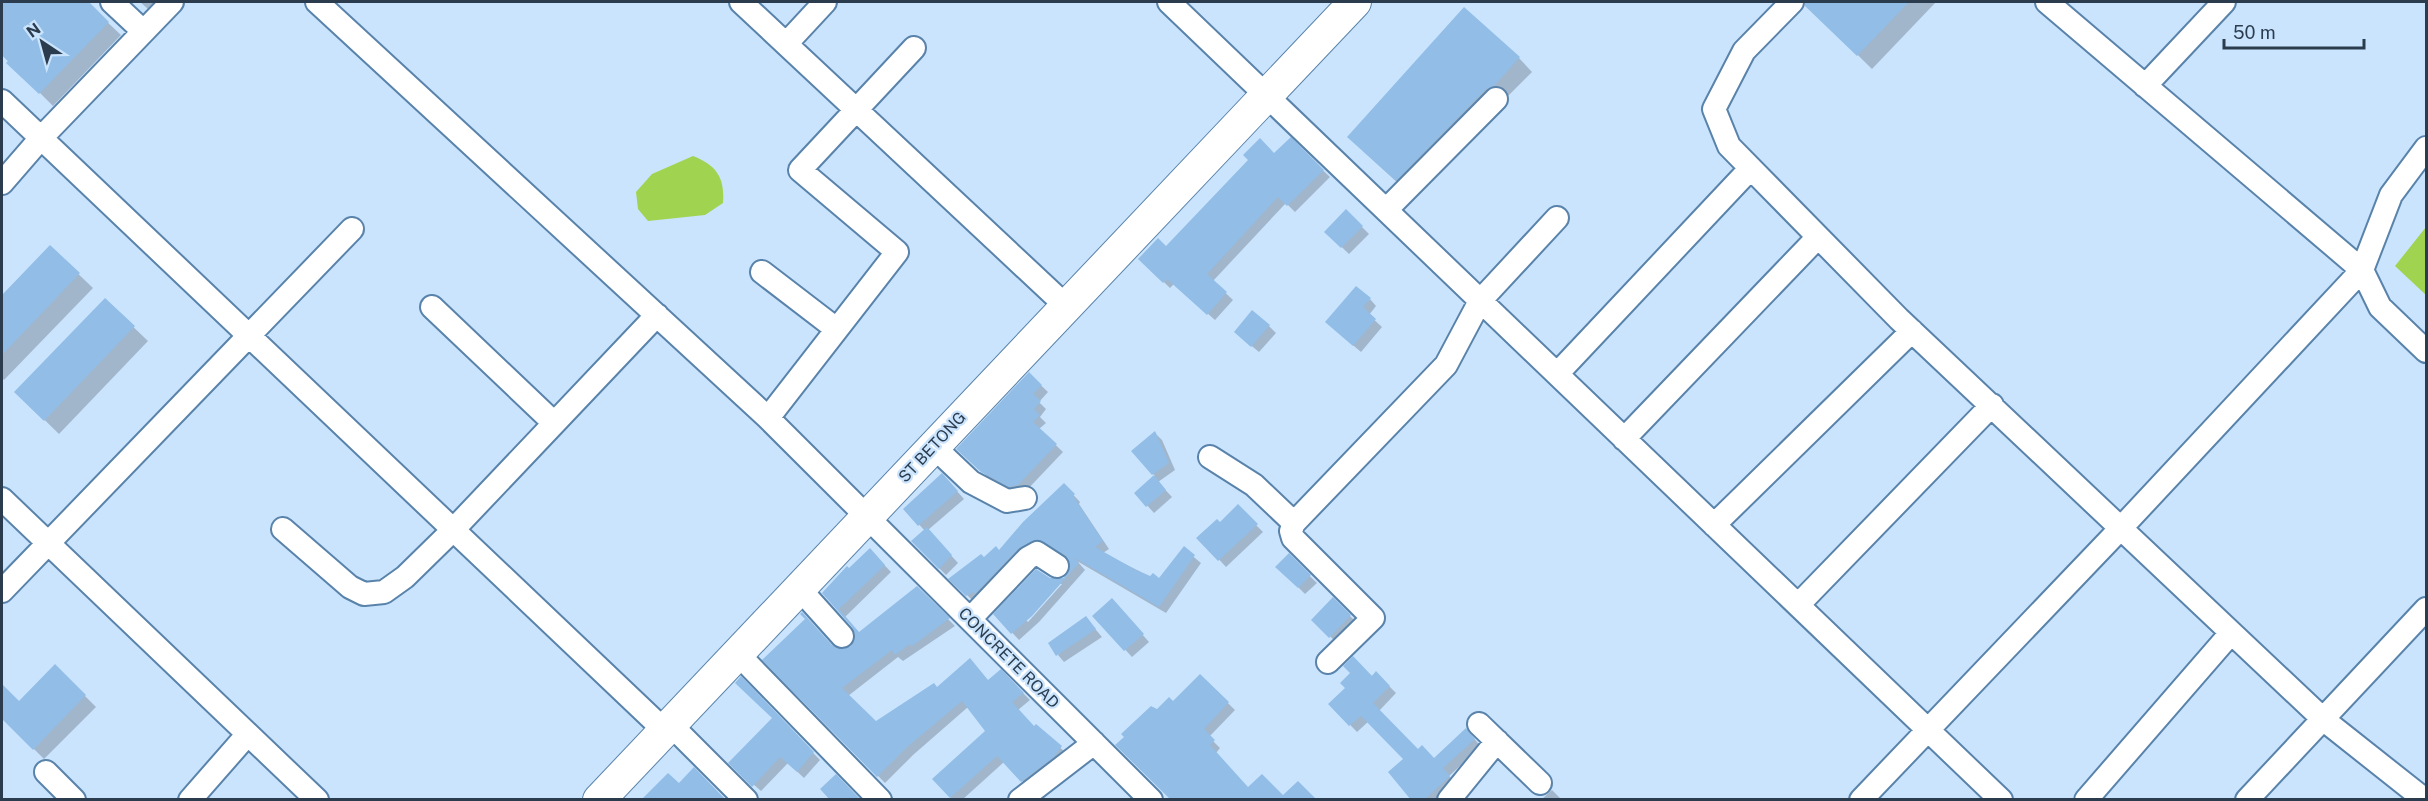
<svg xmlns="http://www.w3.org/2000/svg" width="2428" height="801" viewBox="0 0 2428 801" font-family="'Public Sans',sans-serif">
<rect width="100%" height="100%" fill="#cae4fe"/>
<!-- water -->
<path fill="#a0d34f" d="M693,156C716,165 725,177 723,203L705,215L648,221L638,209L636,192L652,174Z
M2426,227V295L2395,266Z"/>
<!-- shadow -->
<path fill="#0003" fill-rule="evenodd" d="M2,2H86L121,35L53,106L2,55Z
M140,2H155L148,9Z
M1814,2H1936L1872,69L1809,7Z
M1519,58L1532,72L1410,194L1363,151Z
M1291,140L1330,177L1295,212L1286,203L1213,281L1233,300L1215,320L1174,284L1170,288L1140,259L1166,249Z
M1346,211L1369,234L1349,254L1326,232Z
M50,247L93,288L4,380L2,378V298Z
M1370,299L1376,306L1369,315L1382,327L1361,352L1334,329Z
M105,300L148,341L59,434L16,392Z
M1269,326L1276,333L1259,352L1242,338Z
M1029,374L1048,392L1039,402L1046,409L1040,417L1046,423L1039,429L1063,452L1025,492L1017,493L990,479L959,449Z
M1155,433L1162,440L1175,470L1158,482L1172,497L1154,513L1136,493L1155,476L1133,451Z
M949,482L964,499L928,530L958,563L946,575L913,542L925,531L905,509Z
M1064,485L1080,502L1079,504L1109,549L1103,553L1159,581L1184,549L1201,563L1166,613L1077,561L1085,570L1039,622L1019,640L995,614L1050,579H1064L1072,568L1071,561L1053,548L1038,547L974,602L951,579L999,552ZM1058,584H1062L1028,622L1026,620Z
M1238,507L1263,532L1226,567L1199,538L1220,524Z
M870,550L891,572L845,617L824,593Z
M1289,556L1317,583L1305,594L1278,567Z
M917,588L955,626L903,661L898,657L848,696L876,723L937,689L989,682L1001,671L1030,700L1018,710L1035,728L1068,754L1029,788L1004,762L962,800H953L934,779L987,731L968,707L913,755L885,783L764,660L833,647L844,651L853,647L859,633Z
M1333,599L1357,623L1337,643L1313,620Z
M1118,607L1149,642L1132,657L1094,616Z
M1086,618L1102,637L1064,662L1058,655Z
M55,666L96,707L44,759L2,717V686L19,703Z
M1376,673L1396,693L1379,711L1418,751L1434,759L1473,737L1481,747L1449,776L1456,784L1438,800H1413L1405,759L1369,721L1357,732L1330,704Z
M1200,676L1235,710L1209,737L1220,748L1216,753L1248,789L1283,798L1314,800H1172L1157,710L1173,703Z
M741,679L820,760L804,778L788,763L761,791L737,770L774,718Z
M1552,790L1562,800H1541Z"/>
<!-- building -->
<path fill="#91bde7" d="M2,2H89L109,22L39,94L6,63L8,61L2,55Z
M1805,2H1909L1857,56L1805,6Z
M1464,7L1520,57L1494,86L1486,89L1396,181L1347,137Z
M1291,137L1324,170L1287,206L1278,197L1207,274L1227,292L1207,315L1167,279L1163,283L1138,259L1158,238L1166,246L1248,160L1243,155L1260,138L1274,153Z
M1346,209L1363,226L1341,248L1324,232Z
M50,245L80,273L2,355V295Z
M1356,286L1371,298L1363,307L1376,319L1353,346L1325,322Z
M105,298L135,326L44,421L14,392Z
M1252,310L1270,325L1251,347L1234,332Z
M1029,372L1042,385L1033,394L1041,401L1034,409L1040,415L1033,422L1057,444L1018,485L1009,487L981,472L956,449Z
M1155,431L1169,463L1152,475L1131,451Z
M942,473L958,491L918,526L903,509Z
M1154,475L1166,490L1146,507L1134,493Z
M1064,483L1075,494L1073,496L1103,541L1095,547L1136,570L1150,576L1153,573L1159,578L1184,546L1195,555L1159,607L1075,558L1079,563L1032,616L1011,634L993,614L1036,569L1050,578H1064L1070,567L1065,555L1037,540L1018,549L975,594L973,592L966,596L948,579L981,554L984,557L996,546L999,550L1023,522Z
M1238,504L1258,524L1218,561L1196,538L1217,519L1220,522Z
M927,527L952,555L939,569L911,541Z
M870,548L885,565L839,609L859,632L917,586L950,618L912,646L910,644L895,655L892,650L842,688L876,721L934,683L937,687L970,658L988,680L1001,669L1024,693L1012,702L1034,726L1036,724L1062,746L1053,758L1021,782L997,756L950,798L932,779L985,731L962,701L906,748L877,777L762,660L805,619L800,614L802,612L832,645L844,649L851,646L855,634L852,627L822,593L847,566L849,568Z
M1289,553L1311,575L1298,588L1275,567Z
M1333,597L1351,615L1329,638L1311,620Z
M1112,598L1144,634L1124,651L1092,616Z
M1086,616L1096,629L1056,656L1048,643Z
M1353,656L1372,676L1376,671L1390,686L1373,703L1418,749L1422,745L1434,758L1466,728L1475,739L1443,768L1450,776L1424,800H1411L1388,772L1403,759L1361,716L1349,726L1328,704L1345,688L1340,683L1350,673L1343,666Z
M55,664L86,695L33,750L2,719V684L19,701Z
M1200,674L1229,702L1204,729L1215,740L1210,745L1248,787L1262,774L1283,795L1298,781L1317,800H1171L1115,745L1124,737L1121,734L1151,706L1157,709L1169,697L1173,701Z
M741,676L814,752L797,772L780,757L752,787L728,763L772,718L735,683Z
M694,767L726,800H641L668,773L679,783Z
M836,774L861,800H830L820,789Z"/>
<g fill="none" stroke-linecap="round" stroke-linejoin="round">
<defs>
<path id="street" d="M112,2L143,31
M317,2L768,418L1151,800
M741,2L1066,306
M1169,2L2001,800
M1792,2L1744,51L1714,109L1729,146L1899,319L2324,720L2425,800
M786,44L825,2
M2145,86L2224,2
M2,101L664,730
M2426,148L2391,195L2362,270L2380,307L2426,351
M2,183L41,138L172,2
M1386,210L1496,99
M762,272L835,328
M432,307L554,423
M1557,374L1750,169
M768,418L897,252L800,170L914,48
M1624,439L1818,237
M933,446L971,482L1007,501L1025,498
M1210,457L1254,485L1294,523
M2,499L317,800
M1714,525L1912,331
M283,529L350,587L364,594L384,592L405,577L453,530L657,315
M798,587L842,636
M2,591L352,229
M1798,605L1992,405
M970,619L1028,558L1037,553L1057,566
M737,653L880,800
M1328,662L1373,618L1293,538L1291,531L1294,523L1446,365L1480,301L1557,218
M670,724L746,800
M1479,724L1540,783
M46,772L74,800
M190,800L247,735
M1020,800L1094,743
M1449,800L1497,741
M1861,800L2121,528L2362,270L2047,2
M2086,800L2231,633
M2247,800L2426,609"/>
<path id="secondary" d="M599,800L1355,2"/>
</defs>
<!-- street casing -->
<use href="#street" stroke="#5983aa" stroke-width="26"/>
<!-- secondary casing -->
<use href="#secondary" stroke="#5983aa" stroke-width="34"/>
<!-- street -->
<use href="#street" stroke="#fff" stroke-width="22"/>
<!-- secondary -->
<use href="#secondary" stroke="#fff" stroke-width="32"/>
</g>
<g text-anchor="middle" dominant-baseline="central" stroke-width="4.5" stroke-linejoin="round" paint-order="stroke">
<!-- street labels -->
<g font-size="16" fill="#2a3c4d" stroke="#cae4fe">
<text transform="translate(932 447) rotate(-47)">ST BETONG</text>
<text transform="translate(1009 658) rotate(45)">CONCRETE ROAD</text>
</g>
</g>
<!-- border -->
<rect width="2428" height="801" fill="none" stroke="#2a3c4d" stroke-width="6"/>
<!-- north arrow -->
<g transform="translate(42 42) rotate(324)" stroke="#cae4fe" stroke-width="4.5" paint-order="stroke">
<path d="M0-4.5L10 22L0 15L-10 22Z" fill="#2a3c4d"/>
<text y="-9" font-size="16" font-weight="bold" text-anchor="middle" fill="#2a3c4d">N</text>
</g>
<!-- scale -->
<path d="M2224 39v9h140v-9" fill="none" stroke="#2a3c4d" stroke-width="3"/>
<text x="2233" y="39" font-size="18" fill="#2a3c4d" stroke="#cae4fe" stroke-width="4.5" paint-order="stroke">50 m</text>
</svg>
